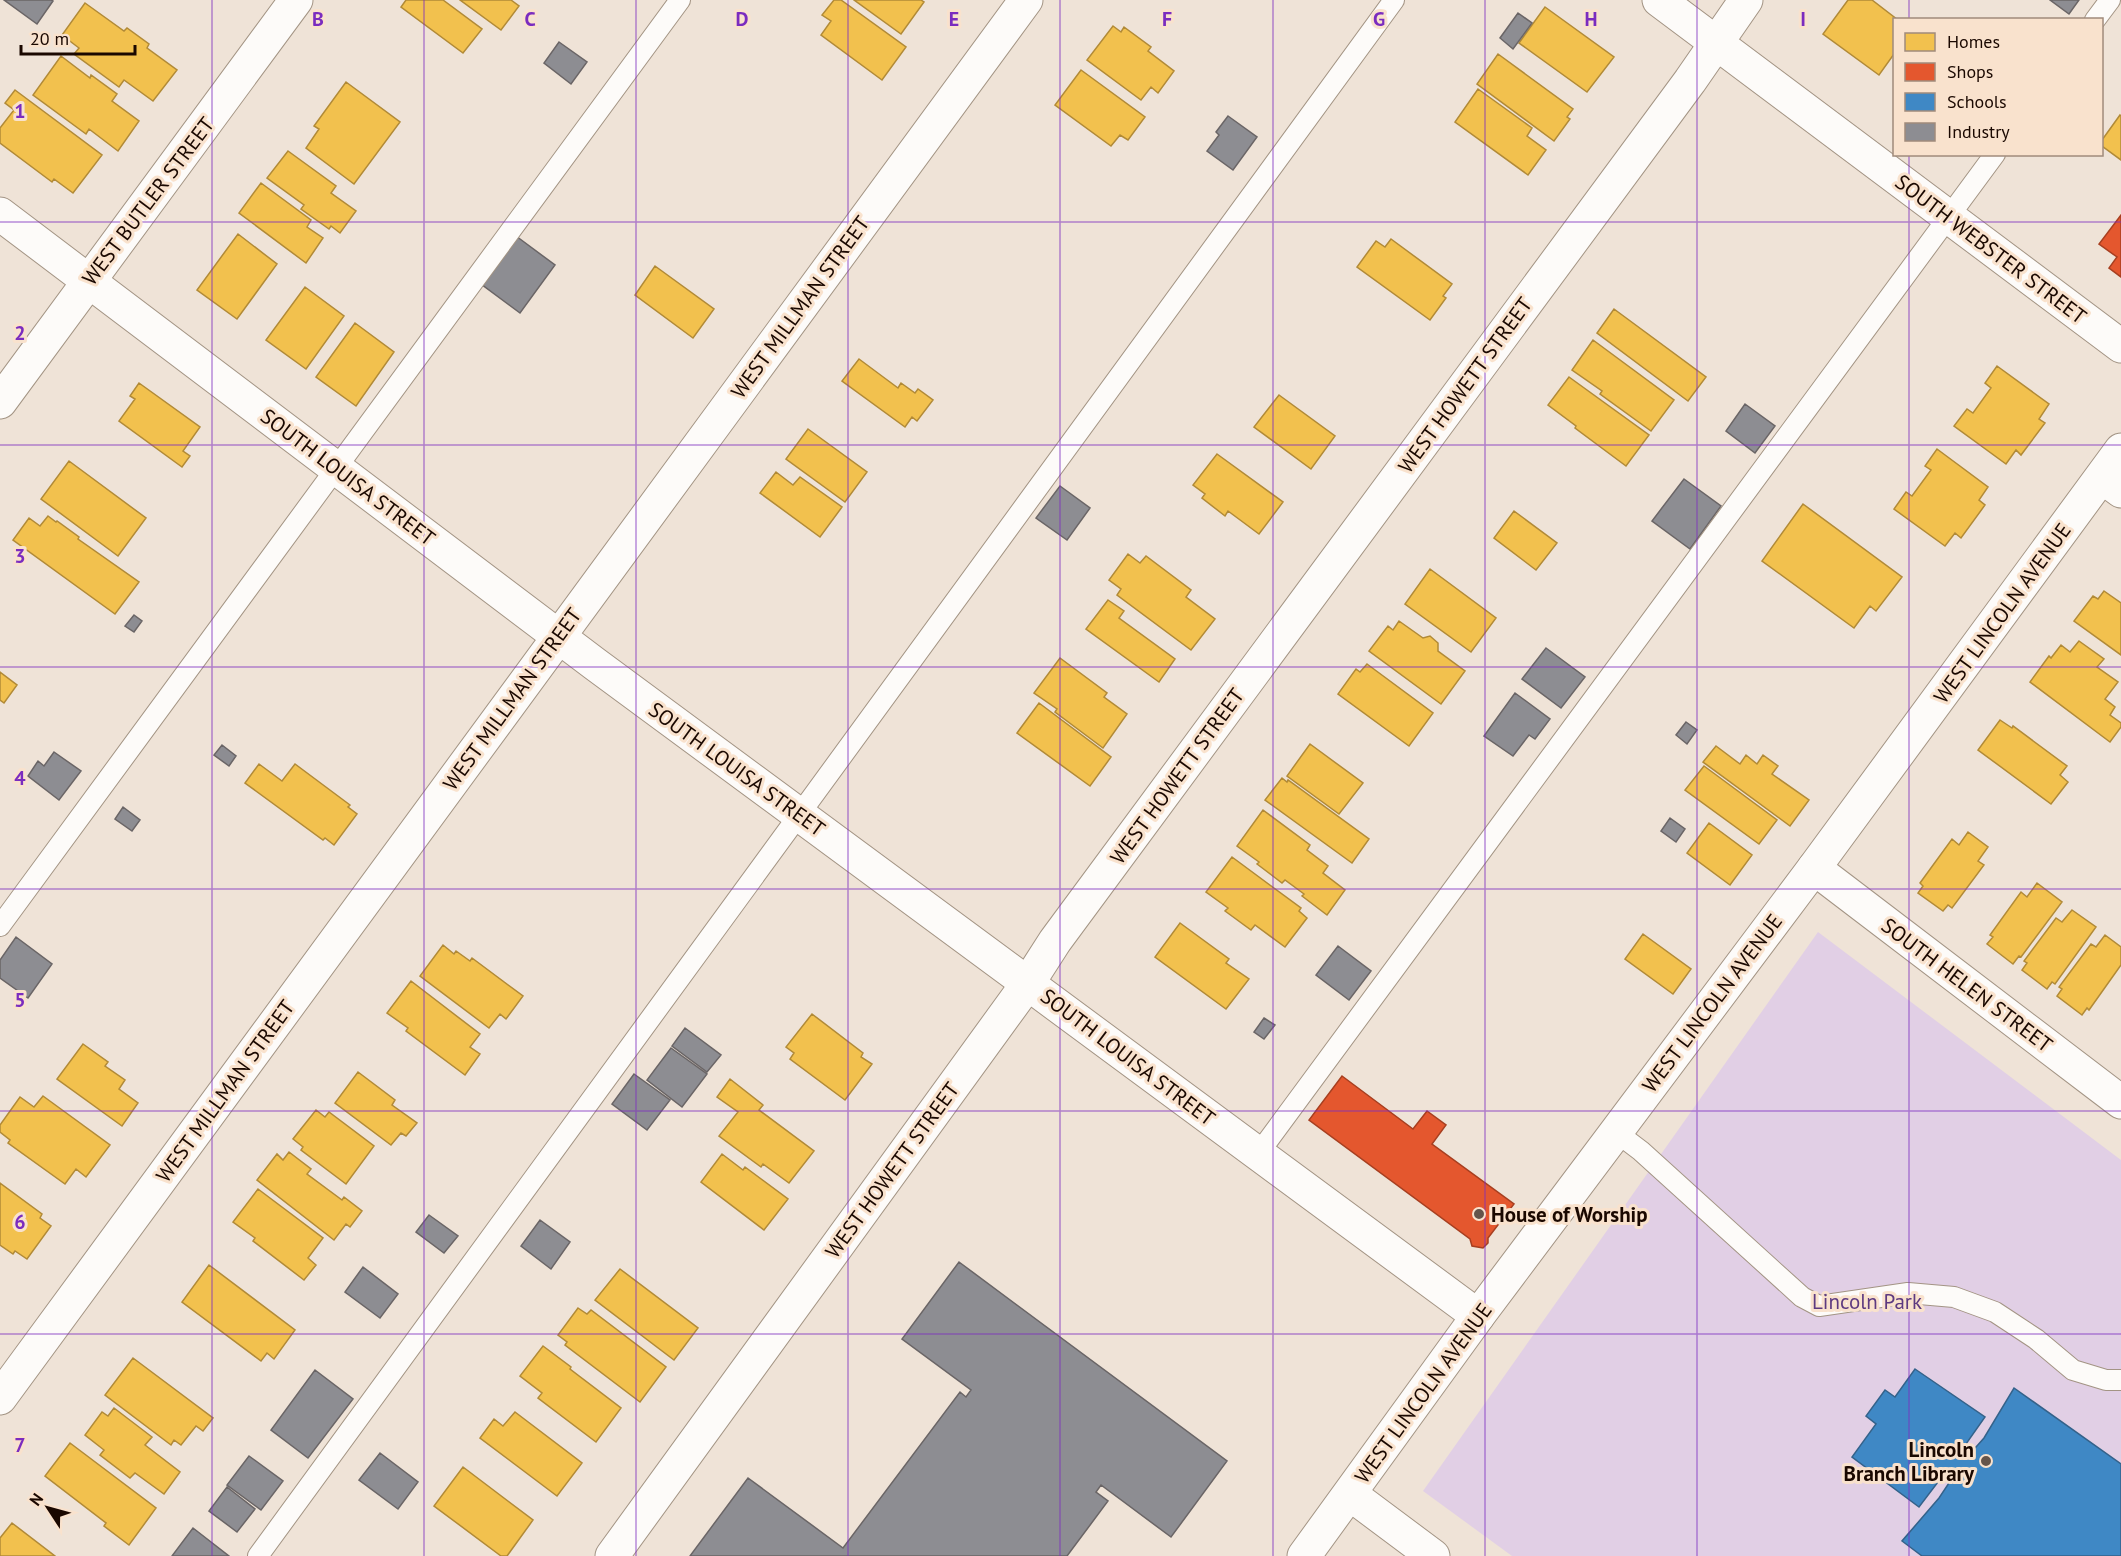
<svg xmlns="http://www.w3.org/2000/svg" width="2121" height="1556" viewBox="0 0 2121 1556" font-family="'PT Sans',sans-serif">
<rect width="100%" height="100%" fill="#efe3d7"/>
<!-- green -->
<path fill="#e1cfe5" d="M1818,932L2121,1160V1556H1512L1423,1491Z"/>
<!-- homes -->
<path fill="#f2c14e" stroke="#b18a37" stroke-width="1.5" d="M406,0H443L482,29L463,53L401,7Z
M460,0H511L519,6L501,30Z
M834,0H841L906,47L882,80L821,35L831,21L822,15Z
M854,0H921L924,2L901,34Z
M1848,0H1872L1898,20H1894V54L1879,75L1823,34Z
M85,3L124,31L127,28L149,44L147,48L177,70L153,101L124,80L119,87L74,54L79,48L62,35Z
M1545,7L1614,57L1587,92L1519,43Z
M1113,26L1121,32L1124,27L1151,47L1148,51L1174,71L1158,93L1151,87L1141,100L1087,60Z
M1498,54L1573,109L1567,117L1570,119L1554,141L1477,84Z
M61,56L90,78L91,75L117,94L112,101L139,121L118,151L89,129L86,134L33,95Z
M1081,70L1145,117L1128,140L1120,135L1111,146L1055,105Z
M346,82L400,122L354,184L306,148L319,129L314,126Z
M1478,89L1532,128L1527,136L1546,150L1528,175L1455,122Z
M15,90L102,155L73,193L54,179L52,182L0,143V128L14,110L5,103Z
M2120,115L2121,116V160L2102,146V140Z
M288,151L336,186L331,193L356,211L340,233L331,226L329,229L301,209L304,205L267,178Z
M261,183L311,220L307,227L323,238L306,263L239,213Z
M238,234L277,264L237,319L197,290Z
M1391,239L1452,284L1443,296L1446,298L1430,320L1357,267L1376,241L1385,247Z
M655,266L714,309L693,338L635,295Z
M305,287L344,316L306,369L266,340Z
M1614,309L1706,377L1688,401L1597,333Z
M355,323L394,352L356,406L316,377Z
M1593,340L1674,400L1651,431L1600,394L1602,391L1572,370Z
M859,359L898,388L901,383L915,393L918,389L933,400L917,421L912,417L905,427L842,381Z
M1997,366L2049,404L2039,419L2045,423L2021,455L2016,450L2006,464L1954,426L1967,409L1973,413L1991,388L1985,383Z
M1569,377L1649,435L1626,466L1575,428L1576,426L1548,405Z
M139,383L200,427L183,451L190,456L182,467L119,421L135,399L130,396Z
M1279,395L1335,436L1311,469L1254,427Z
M808,429L867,472L845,502L786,459Z
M1937,449L1988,487L1979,500L1985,505L1961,538L1955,533L1945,546L1894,509L1906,492L1912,496L1931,470L1925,466Z
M1217,454L1283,502L1259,534L1228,511L1225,516L1202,498L1205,494L1193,485Z
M69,461L146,518L118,556L41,499Z
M776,472L793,485L800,477L842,507L820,537L760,493Z
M1803,504L1902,577L1876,611L1870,606L1854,628L1762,561Z
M1514,511L1557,543L1536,570L1494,538Z
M48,516L56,522L57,521L79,537L78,539L139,582L115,614L13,540L29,518L40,526Z
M1128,554L1140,563L1146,556L1191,590L1186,597L1215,619L1191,650L1117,595L1121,589L1109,580Z
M1430,569L1496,618L1471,652L1405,604Z
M2104,591L2121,603V655L2074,621L2093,596L2098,599Z
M1108,600L1124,611L1119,618L1175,659L1159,682L1086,629Z
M1399,621L1423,638L1430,636L1438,643V651L1465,671L1441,704L1369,651L1388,626L1393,630Z
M2079,641L2104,659L2097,667L2118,682L2105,699L2115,707L2110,715L2121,723V727L2110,742L2030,682L2049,656L2051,658L2061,645L2070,652Z
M1060,658L1107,693L1104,697L1127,714L1103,748L1055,712L1057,709L1034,693Z
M1367,664L1433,713L1409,746L1338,694L1356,669L1360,672Z
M0,672L17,685L4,703L0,700Z
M1039,703L1111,757L1090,786L1017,733Z
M2000,720L2012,728L2013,726L2067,766L2060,775L2068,782L2051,804L1978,750Z
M1310,744L1363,783L1339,814L1287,776Z
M1716,746L1740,764L1746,755L1757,764L1763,755L1778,766L1772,774L1809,800L1790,826L1703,762Z
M259,764L282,781L295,764L350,805L348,807L357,814L334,845L325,838L323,840L245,783Z
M1704,766L1777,820L1759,844L1685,790Z
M1282,778L1287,782L1288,780L1369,839L1352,863L1265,800Z
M1263,810L1310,845L1307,850L1328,866L1323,873L1345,890L1327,915L1302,896L1304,894L1285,880L1282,883L1257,864L1259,862L1237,846Z
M1709,823L1752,855L1730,885L1687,853Z
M1968,832L1988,847L1978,861L1984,865L1952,908L1948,905L1943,911L1918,893L1923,886L1920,883L1952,839L1959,845Z
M1232,857L1301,908L1299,911L1307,918L1285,947L1255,925L1251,930L1225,911L1228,908L1206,892Z
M2037,883L2062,902L2021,957L2019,956L2013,964L1987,944L1993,937L1990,935L2021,892L2027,897Z
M2072,910L2096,927L2055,984L2052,982L2047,989L2022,970L2027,963L2024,961L2056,918L2062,922Z
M1180,923L1229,959L1226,963L1249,979L1226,1009L1155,957Z
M1643,934L1691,969L1673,994L1625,959Z
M2105,935L2121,947V965L2089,1010L2087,1008L2082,1015L2057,996L2062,989L2059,987L2091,944L2096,947Z
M443,945L454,954L456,951L470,961L472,958L523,996L506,1019L500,1014L489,1028L420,976Z
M411,981L480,1034L470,1047L480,1054L465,1075L406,1031L408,1028L387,1013Z
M812,1014L863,1053L861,1057L872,1064L845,1100L790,1059L794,1053L786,1047Z
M83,1044L108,1062L105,1066L125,1080L119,1089L138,1103L122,1126L57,1079Z
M358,1072L395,1100L392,1105L417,1123L406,1136L401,1133L391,1145L335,1103Z
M730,1079L763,1105L759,1110L814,1151L789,1183L763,1164L761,1167L719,1136L738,1112L717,1097Z
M43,1096L110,1145L86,1177L76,1169L65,1184L8,1143L10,1140L0,1132V1125L20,1097L34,1107Z
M316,1110L325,1117L329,1112L374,1146L346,1184L301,1150L303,1147L293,1139Z
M289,1152L311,1169L307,1174L342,1200L344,1197L362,1211L350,1227L346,1224L334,1240L257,1180L277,1154L283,1160Z
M722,1154L743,1170L745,1167L788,1199L764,1230L701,1182Z
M0,1183L42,1214L40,1218L51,1226L27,1259L15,1251L13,1254L0,1245Z
M258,1189L323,1238L308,1258L316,1265L304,1280L253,1241L255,1238L233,1222Z
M209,1265L295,1330L274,1359L267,1353L261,1361L182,1302Z
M620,1269L698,1328L674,1360L595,1300Z
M578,1308L587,1314L591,1310L666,1367L640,1402L565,1345L567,1342L558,1335Z
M543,1346L571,1367L570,1369L621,1408L596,1442L538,1398L542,1393L520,1376Z
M133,1358L213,1418L203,1431L196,1426L181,1445L174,1440L171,1445L105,1395Z
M114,1408L152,1437L145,1445L180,1472L164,1494L135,1473L130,1478L100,1455L104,1450L85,1435L102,1412L108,1416Z
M515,1412L582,1463L557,1496L480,1438L494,1419L503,1426Z
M70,1443L156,1508L129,1545L104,1526L106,1523L45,1476Z
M463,1467L533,1520L507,1556H501L434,1506Z
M12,1523L55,1556H0V1538Z"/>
<!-- shops -->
<path fill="#e4572e" stroke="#a73f20" stroke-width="1.5" d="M2121,215V277L2109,268L2117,257L2099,244Z
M1342,1076L1413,1129L1427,1111L1446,1125L1432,1144L1514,1204L1488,1238V1243L1483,1248L1472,1246L1470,1239L1309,1120Z"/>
<!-- schools -->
<path fill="#3f88c5" stroke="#34628a" stroke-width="1.5" d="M1915,1369L1985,1417L1961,1451L1968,1456L1984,1438L2014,1388L2121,1464V1556H1922L1902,1541L1939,1498L1949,1483L1941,1478L1919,1507L1852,1457L1876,1424L1866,1416L1885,1390L1895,1397Z"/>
<!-- industry -->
<path fill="#8d8d92" stroke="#6a6566" stroke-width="1.5" d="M4,0H51L53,1L37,24Z
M2050,0H2079L2069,14Z
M1518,13L1532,23L1513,49L1500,38Z
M559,42L587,62L571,84L544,63Z
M1228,116L1257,137L1233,170L1207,151L1219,135L1216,132Z
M516,236L555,265L520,313L481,284Z
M1745,404L1775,426L1755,453L1726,431Z
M1684,479L1721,506L1690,549L1652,521Z
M1060,486L1090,508L1067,540L1036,518Z
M134,615L142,621L134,632L125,626Z
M1546,648L1585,677L1561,708L1522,679Z
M1515,693L1550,719L1535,739L1529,735L1513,756L1484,736Z
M1686,722L1697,730L1687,744L1676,735Z
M222,745L236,756L229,766L214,755Z
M54,752L81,771L59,800L28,776L38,761L44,766Z
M123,807L140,820L132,831L115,819Z
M1670,818L1685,829L1676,842L1661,831Z
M16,937L52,964L28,998L0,978V960Z
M1338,946L1371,971L1349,1000L1316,975Z
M1264,1018L1275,1025L1264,1039L1254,1032Z
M685,1028L721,1055L707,1072L672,1046Z
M671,1048L707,1074L682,1107L647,1080Z
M634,1074L670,1100L647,1130L612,1104Z
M429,1215L458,1236L444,1253L416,1232Z
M540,1220L570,1242L551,1269L521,1246Z
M959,1262L1227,1461L1171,1537L1101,1485L1096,1492L1108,1501L1067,1556H690L748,1478L843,1548L960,1392L966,1397L971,1390L902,1339Z
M363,1267L398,1294L380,1318L345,1292Z
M315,1370L353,1399L308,1458L271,1430Z
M380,1453L418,1482L398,1509L359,1480Z
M249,1456L283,1481L261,1510L227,1485Z
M227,1487L255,1509L237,1532L209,1511Z
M193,1528L229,1556H172Z"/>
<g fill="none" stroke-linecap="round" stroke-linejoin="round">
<defs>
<path id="lane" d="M2095,20L2110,0
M0,926L680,0
M1616,1132L1641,1151L1802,1297L1819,1306L1908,1293L1954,1297L1995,1312L2036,1339L2073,1370L2106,1380H2121
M1258,1154L1995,154
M258,1556L1394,0"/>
<path id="street" d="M1659,0L2121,346
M0,214L595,664L1478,1316
M0,402L296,0
M2102,477L2121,491
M1814,868L2121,1102
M0,1398L1026,0
M1350,1494L1433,1556"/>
<path id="secondary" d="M612,1556L1028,983L1055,941L1690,81L1746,0
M1304,1556L1478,1316L1814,868L2121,450"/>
</defs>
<!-- lane casing -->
<use href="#lane" stroke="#a39484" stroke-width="22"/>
<!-- street casing -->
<use href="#street" stroke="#a39484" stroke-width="35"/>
<!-- secondary casing -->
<use href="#secondary" stroke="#a39484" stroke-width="35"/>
<!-- lane -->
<use href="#lane" stroke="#fdfbf9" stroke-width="20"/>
<!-- street -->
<use href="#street" stroke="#fdfbf9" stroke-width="33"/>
<!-- secondary -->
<use href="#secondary" stroke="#fdfbf9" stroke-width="33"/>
</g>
<!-- grid -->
<path fill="none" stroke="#7b2cbf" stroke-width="1.5" stroke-opacity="0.55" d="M212,0V1556M424,0V1556M636,0V1556M848,0V1556M1060,0V1556M1273,0V1556M1485,0V1556M1697,0V1556M1909,0V20M1909,154V1556M0,222H2121M0,445H2121M0,667H2121M0,889H2121M0,1111H2121M0,1334H2121"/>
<!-- markers -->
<g fill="#65554b" stroke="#f9e2cd" stroke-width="2">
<circle cx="1479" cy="1214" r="6"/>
<circle cx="1986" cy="1461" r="6"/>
</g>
<g text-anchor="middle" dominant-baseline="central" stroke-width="6" stroke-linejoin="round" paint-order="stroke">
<!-- street labels -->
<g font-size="21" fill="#1a0800" stroke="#f9e2cd">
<text transform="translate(148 201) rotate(-53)">WEST BUTLER STREET</text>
<text transform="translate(1991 249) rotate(37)">SOUTH WEBSTER STREET</text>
<text transform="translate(800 307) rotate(-54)">WEST MILLMAN STREET</text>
<text transform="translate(1465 385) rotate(-54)">WEST HOWETT STREET</text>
<text transform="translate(348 477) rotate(37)">SOUTH LOUISA STREET</text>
<text transform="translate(2002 613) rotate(-54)">WEST LINCOLN AVENUE</text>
<text transform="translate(512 699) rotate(-54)">WEST MILLMAN STREET</text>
<text transform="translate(737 769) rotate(36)">SOUTH LOUISA STREET</text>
<text transform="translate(1177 776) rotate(-54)">WEST HOWETT STREET</text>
<text transform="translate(1967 985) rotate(37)">SOUTH HELEN STREET</text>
<text transform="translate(1712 1003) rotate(-53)">WEST LINCOLN AVENUE</text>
<text transform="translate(1128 1057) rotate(37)">SOUTH LOUISA STREET</text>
<text transform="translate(225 1091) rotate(-54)">WEST MILLMAN STREET</text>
<text transform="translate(892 1170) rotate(-54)">WEST HOWETT STREET</text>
<text transform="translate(1423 1393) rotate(-54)">WEST LINCOLN AVENUE</text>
</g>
<!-- poi labels -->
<g font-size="21" font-weight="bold" fill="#1a0800" stroke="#f9e2cd" text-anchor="start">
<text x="1491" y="1214">House of Worship</text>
<text x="1974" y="1449" text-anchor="end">Lincoln<tspan x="1974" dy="24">Branch Library</tspan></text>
</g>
<!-- park labels -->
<g font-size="21" fill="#5d3a80" stroke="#f9e2cd">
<text x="1867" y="1301">Lincoln Park</text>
</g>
</g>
<g font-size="20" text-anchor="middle" font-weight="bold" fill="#7b2cbf" stroke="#f9e2cd" stroke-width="6" stroke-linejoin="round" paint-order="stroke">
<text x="318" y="26">B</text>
<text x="530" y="26">C</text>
<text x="742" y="26">D</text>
<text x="954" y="26">E</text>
<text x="1167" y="26">F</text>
<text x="1379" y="26">G</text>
<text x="1591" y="26">H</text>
<text x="1803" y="26">I</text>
<text x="20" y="118">1</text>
<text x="20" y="340">2</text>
<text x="20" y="563">3</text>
<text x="20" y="785">4</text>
<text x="20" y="1007">5</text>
<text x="20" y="1229">6</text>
<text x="20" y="1452">7</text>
</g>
<!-- legend -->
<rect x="1893" y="18" width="210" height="138" fill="#f9e2cd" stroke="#a08b7b" stroke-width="1.5"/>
<rect x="1905" y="33" width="30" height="18" fill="#f2c14e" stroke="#a08b7b" stroke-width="1.5"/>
<text x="1947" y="48" font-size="18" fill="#1a0800">Homes</text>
<rect x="1905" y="63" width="30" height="18" fill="#e4572e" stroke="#a08b7b" stroke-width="1.5"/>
<text x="1947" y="78" font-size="18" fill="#1a0800">Shops</text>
<rect x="1905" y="93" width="30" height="18" fill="#3f88c5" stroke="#a08b7b" stroke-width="1.5"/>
<text x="1947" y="108" font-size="18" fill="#1a0800">Schools</text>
<rect x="1905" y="123" width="30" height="18" fill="#8d8d92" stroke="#a08b7b" stroke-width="1.5"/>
<text x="1947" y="138" font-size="18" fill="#1a0800">Industry</text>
<!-- north arrow -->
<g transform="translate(48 1508) rotate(306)" stroke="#f9e2cd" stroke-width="4.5" paint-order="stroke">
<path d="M0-4.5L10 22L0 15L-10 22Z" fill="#1a0800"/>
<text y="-9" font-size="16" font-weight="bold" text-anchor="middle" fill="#1a0800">N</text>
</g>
<!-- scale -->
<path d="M21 45v9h114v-9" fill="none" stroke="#1a0800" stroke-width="3"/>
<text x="30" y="45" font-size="18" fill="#1a0800" stroke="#f9e2cd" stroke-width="4.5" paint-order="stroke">20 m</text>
</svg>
